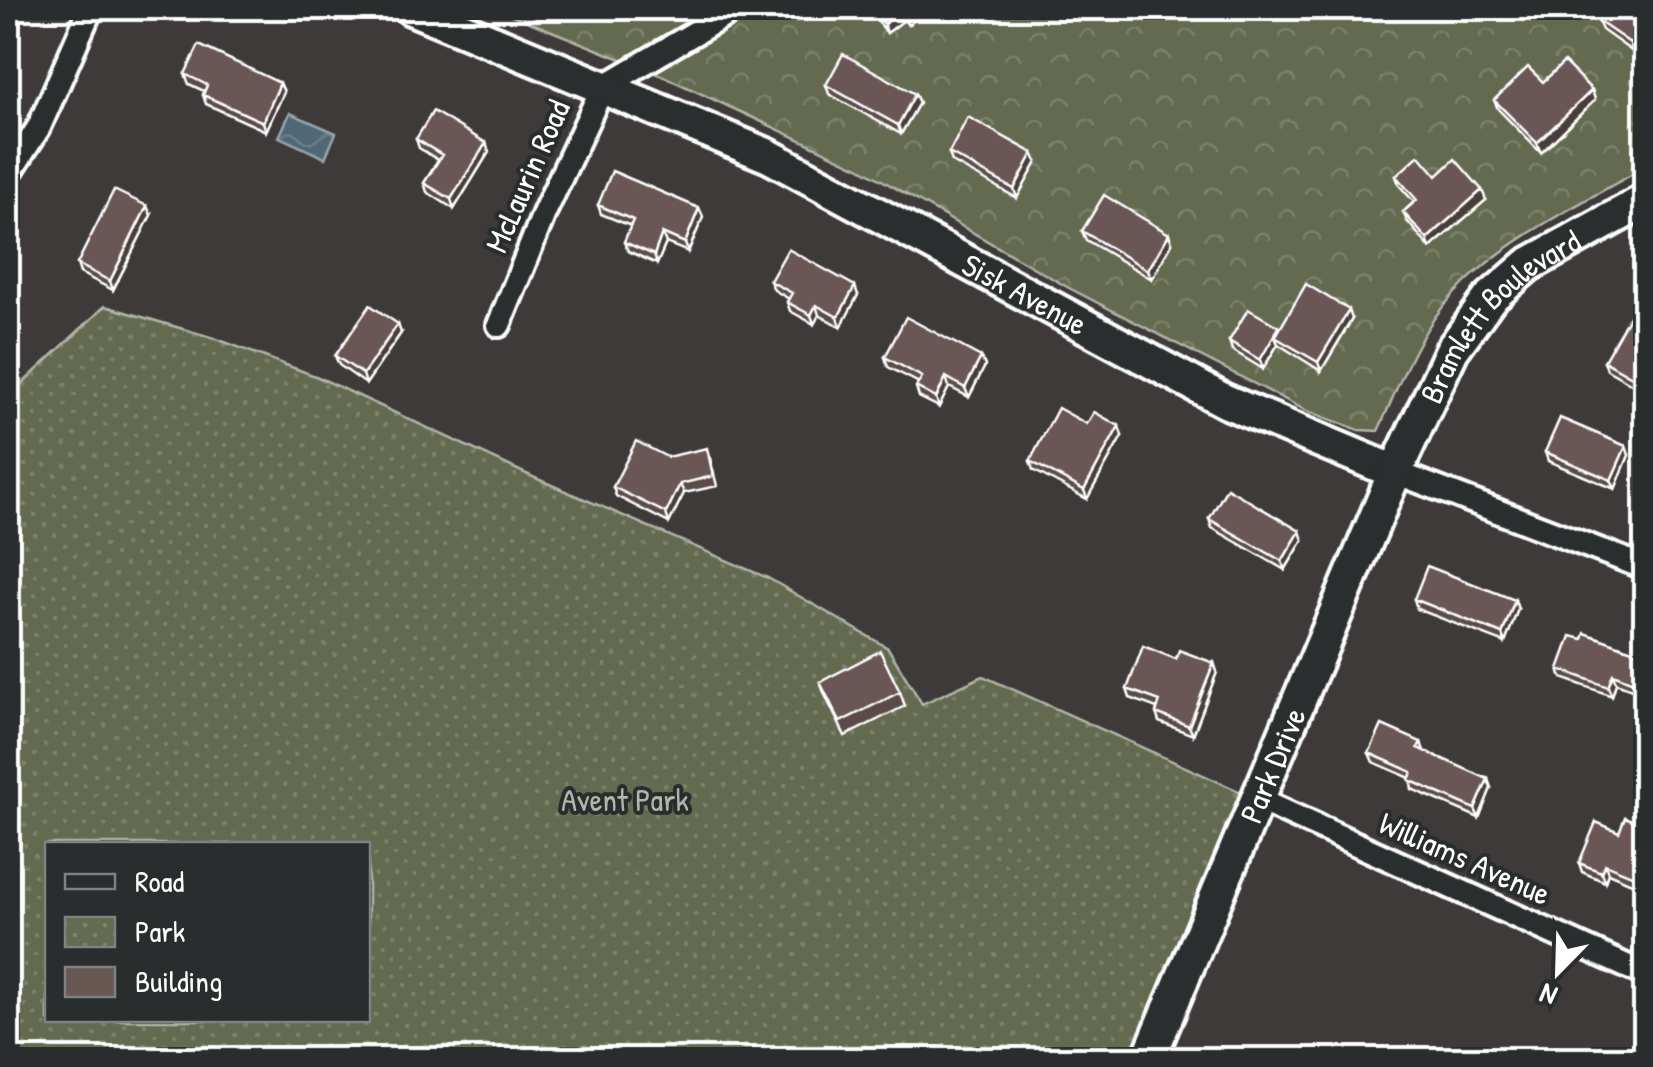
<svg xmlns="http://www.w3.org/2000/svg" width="1653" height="1067" viewBox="0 0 1653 1067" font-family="'Patrick Hand',sans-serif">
<defs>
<pattern id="forest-crowns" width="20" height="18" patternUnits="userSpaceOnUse" patternTransform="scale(2.5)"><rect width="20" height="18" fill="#646b50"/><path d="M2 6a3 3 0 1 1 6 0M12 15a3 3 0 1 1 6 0" fill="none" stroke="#7b816a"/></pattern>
<pattern id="park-dots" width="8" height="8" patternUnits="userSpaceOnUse" patternTransform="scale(2.5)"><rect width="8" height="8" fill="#646b50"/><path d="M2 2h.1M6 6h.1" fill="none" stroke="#7b816a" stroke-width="1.8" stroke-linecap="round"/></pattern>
<pattern id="water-waves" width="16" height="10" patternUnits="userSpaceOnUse" patternTransform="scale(2.5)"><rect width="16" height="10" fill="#506875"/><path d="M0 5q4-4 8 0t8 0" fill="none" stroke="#6a7f8a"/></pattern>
</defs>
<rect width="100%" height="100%" fill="#3d3a39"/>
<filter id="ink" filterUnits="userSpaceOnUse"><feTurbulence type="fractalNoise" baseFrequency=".01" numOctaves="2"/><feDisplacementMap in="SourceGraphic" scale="20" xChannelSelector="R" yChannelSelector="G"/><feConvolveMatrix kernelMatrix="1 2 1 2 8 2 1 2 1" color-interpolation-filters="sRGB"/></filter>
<g filter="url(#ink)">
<!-- forest -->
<path fill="url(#forest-crowns)" stroke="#b2b5a8" stroke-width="2.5" d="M495,8H1645V167C1564,214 1469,254 1421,339C1404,368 1392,401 1378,431L1359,430L1307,411L1069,288L859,167L663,76Z"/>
<!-- park -->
<path fill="url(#park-dots)" stroke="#b2b5a8" stroke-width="2.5" fill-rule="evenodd" d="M105,306L214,338L318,377L533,477L768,578L888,648L922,704L983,676L1259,800L1139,1059L8,1060V397ZM48,844H368V1020H48Z"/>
<!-- water -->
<path fill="url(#water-waves)" stroke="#96a4ac" stroke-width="2.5" d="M290,113L336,133L325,158L279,137Z"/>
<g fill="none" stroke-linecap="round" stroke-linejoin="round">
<defs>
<path id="street" d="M8,175L39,127L91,8
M499,325L545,211L603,87L737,8
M1395,472L1646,568
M1259,800L1646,975"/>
<g id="secondary">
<path id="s1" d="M411,8L769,156L1225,401L1395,472"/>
<path id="s2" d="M1148,1060L1395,472L1452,350L1490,298L1528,265L1646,200"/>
</g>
</defs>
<!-- street casing -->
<use href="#street" stroke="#fff" stroke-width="30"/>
<!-- secondary casing -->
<use href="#secondary" stroke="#fff" stroke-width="40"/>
<!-- street -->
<use href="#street" stroke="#2a2d2e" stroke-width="22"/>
<!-- secondary -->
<use href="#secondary" stroke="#2a2d2e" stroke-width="32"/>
</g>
<!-- wall -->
<path fill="#5a4b48" stroke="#fff" stroke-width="2.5" d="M868,8H930L908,25L904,20L887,33Z
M1646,8V35L1633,52L1602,30L1598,21Z
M185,74L280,83L284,92L266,131L206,104L203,95L204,91L189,84Z
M1543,82L1592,90L1595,100L1541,153L1498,109L1494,100Z
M826,85L915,94L919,103L901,134L829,94Z
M416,139L486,143L489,152L454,209L427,192L424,183L438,160L419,148Z
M949,153L1037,162L1017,198L952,162Z
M1396,176H1437L1486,200L1430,248L1407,221L1403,212L1414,202L1399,185Z
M598,205L699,208L703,217L688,252L666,243L657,264L628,251L624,242L631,226L601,214Z
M151,215L113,290L80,273L77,264Z
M1082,231L1172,243L1152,279L1086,240Z
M770,281L858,295L841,327L819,315L814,324L790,311L787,302L789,299L774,290Z
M1646,291V392L1607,370L1604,361Z
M1352,319L1321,371L1278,344L1263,369L1232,350L1229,341L1280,328Z
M401,333L366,384L339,365L335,356Z
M885,357H981L985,366L969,397L949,387L939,407L919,397L916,387L919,383L888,367Z
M1087,424L1122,436L1087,499L1033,470L1030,461Z
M1545,452L1629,455L1615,489L1548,461Z
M667,457L710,458L717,486L684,493L669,523L616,496L613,487Z
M1209,519L1303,540L1285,570L1212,528Z
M1414,599L1518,609L1505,643L1417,609Z
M1583,639L1646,655V682L1642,693L1616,683L1612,696L1562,678L1559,669Z
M1176,659L1214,663L1217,672L1193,735L1159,722L1156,713L1157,708L1130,698L1127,689Z
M820,682L900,692L905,706L845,736L825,695Z
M1421,742L1424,751L1491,788L1479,818L1412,789L1410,778L1373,762L1369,753Z
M1646,826V889L1608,873L1605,882L1582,872L1579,863L1619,832Z"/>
<!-- shaded-wall -->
<path fill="#4a3d3b" stroke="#fff" stroke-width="2.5" d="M915,8H930L908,25L904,15Z
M901,11L904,20L887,33L884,24Z
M1646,21V35L1633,52L1630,43Z
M280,83L284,92L266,131L263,122Z
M1592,90L1595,100L1541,153L1537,143Z
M915,94L919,103L901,134L898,125Z
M486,143L489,152L454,209L451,199Z
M1033,153L1037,162L1017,198L1014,189Z
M1482,190L1486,200L1430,248L1427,239Z
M147,206L151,215L113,290L110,281Z
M699,208L703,217L688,252L685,243Z
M662,233L666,243L657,264L654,255Z
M1169,234L1172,243L1152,279L1148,270Z
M855,286L858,295L841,327L838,317Z
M816,305L819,315L814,324L811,315Z
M1349,310L1352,319L1321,371L1318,362Z
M398,324L401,333L366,384L363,374Z
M1279,327L1275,337L1278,344L1263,369L1260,360Z
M981,357L985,366L969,397L965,388Z
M946,377L949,387L939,407L936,398Z
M1119,426L1122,436L1087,499L1084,490Z
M1626,446L1629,455L1615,489L1611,480Z
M680,484L684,493L669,523L666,513Z
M1300,531L1303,540L1285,570L1282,561Z
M1515,600L1518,609L1505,643L1502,634Z
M1214,663L1217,672L1193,735L1189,726Z
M1646,664V682L1642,693L1638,684Z
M1613,674L1616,683L1612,696L1608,687Z
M1488,779L1491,788L1479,818L1475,809Z
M1605,864L1608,873L1605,882L1601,872Z"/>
<!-- building -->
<path fill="#695754" stroke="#fff" stroke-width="2.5" d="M871,8H915L904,15L901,11L884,24Z
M1608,8H1646V21L1630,43L1598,21Z
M199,45L280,83L263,122L203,95L207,85L185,74Z
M843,54L915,94L898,125L826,85Z
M1564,62L1592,90L1537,143L1494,100L1528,67L1543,82Z
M433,111L486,143L451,199L424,183L442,155L416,139Z
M968,117L1033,153L1014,189L949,153Z
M1419,155L1437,176L1455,159L1482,190L1427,239L1403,212L1417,200L1396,176Z
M612,171L699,208L685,243L662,233L654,255L624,242L633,220L598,205Z
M114,190L147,206L110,281L77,264Z
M1104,195L1169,234L1148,270L1082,231Z
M788,249L855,286L838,317L816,305L811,315L787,302L792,293L770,281Z
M1306,284L1349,310L1318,362L1275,337Z
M1644,290L1646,291V385L1604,361Z
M370,305L398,324L363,374L335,356Z
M1248,309L1279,327L1260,360L1229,341Z
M906,317L981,357L965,388L946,377L936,398L916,387L922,377L885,357Z
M1058,408L1087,424L1094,412L1119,426L1084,490L1030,461Z
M1560,418L1626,446L1611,480L1545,452Z
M636,441L667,457L707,448L713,476L680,484L666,513L613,487Z
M1227,488L1300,531L1282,561L1209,519Z
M1427,566L1515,600L1502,634L1414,599Z
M1585,633L1646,655V664L1638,684L1613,674L1608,687L1559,669L1571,636L1583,639Z
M1143,646L1176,659L1179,650L1214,663L1189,726L1156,713L1160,701L1127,689Z
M880,651L900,692L840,722L820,682Z
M1382,725L1421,742L1418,748L1488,779L1475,809L1409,780L1412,772L1369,753Z
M1625,817L1646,826V881L1605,864L1601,872L1579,863L1596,822L1619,832Z"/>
</g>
<g text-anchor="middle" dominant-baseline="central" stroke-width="8" stroke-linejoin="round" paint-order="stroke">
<!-- street labels -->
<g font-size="32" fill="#fff" stroke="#2a2d2e">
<text transform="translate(527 176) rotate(-66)">McLaurin Road</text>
<text stroke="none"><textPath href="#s1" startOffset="678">Sisk Avenue</textPath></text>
<text stroke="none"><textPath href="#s2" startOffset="830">Bramlett Boulevard</textPath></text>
<text stroke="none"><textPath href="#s2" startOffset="320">Park Drive</textPath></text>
<text transform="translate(1465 858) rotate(24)">Williams Avenue</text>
</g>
<!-- park labels -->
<g font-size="32" fill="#b2b5a8" stroke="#2a2d2e">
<text x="625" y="799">Avent Park</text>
</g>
</g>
<!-- margin -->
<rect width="1653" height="1067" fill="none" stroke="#2a2d2e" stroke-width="40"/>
<rect x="20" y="20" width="1613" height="1027" fill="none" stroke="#fff" stroke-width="4" filter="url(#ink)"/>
<!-- legend -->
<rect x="45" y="842" width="325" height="180" fill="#2a2d2e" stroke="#7f8182" stroke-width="2.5"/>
<rect x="65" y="874" width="50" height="15" fill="#2a2d2e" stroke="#7f8182" stroke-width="2.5"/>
<text x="135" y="892" font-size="30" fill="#ffffff">Road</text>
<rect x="65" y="917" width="50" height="30" fill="url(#park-dots)" stroke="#7f8182" stroke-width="2.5"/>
<text x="135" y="942" font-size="30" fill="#ffffff">Park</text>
<rect x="65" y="967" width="50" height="30" fill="#695754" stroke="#7f8182" stroke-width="2.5"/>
<text x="135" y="992" font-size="30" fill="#ffffff">Building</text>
<!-- north arrow -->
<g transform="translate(1558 972) rotate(203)" stroke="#2a2d2e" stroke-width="8" paint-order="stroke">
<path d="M0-8L18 38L0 25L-18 38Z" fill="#ffffff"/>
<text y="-15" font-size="28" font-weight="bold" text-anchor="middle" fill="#ffffff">N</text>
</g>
</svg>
